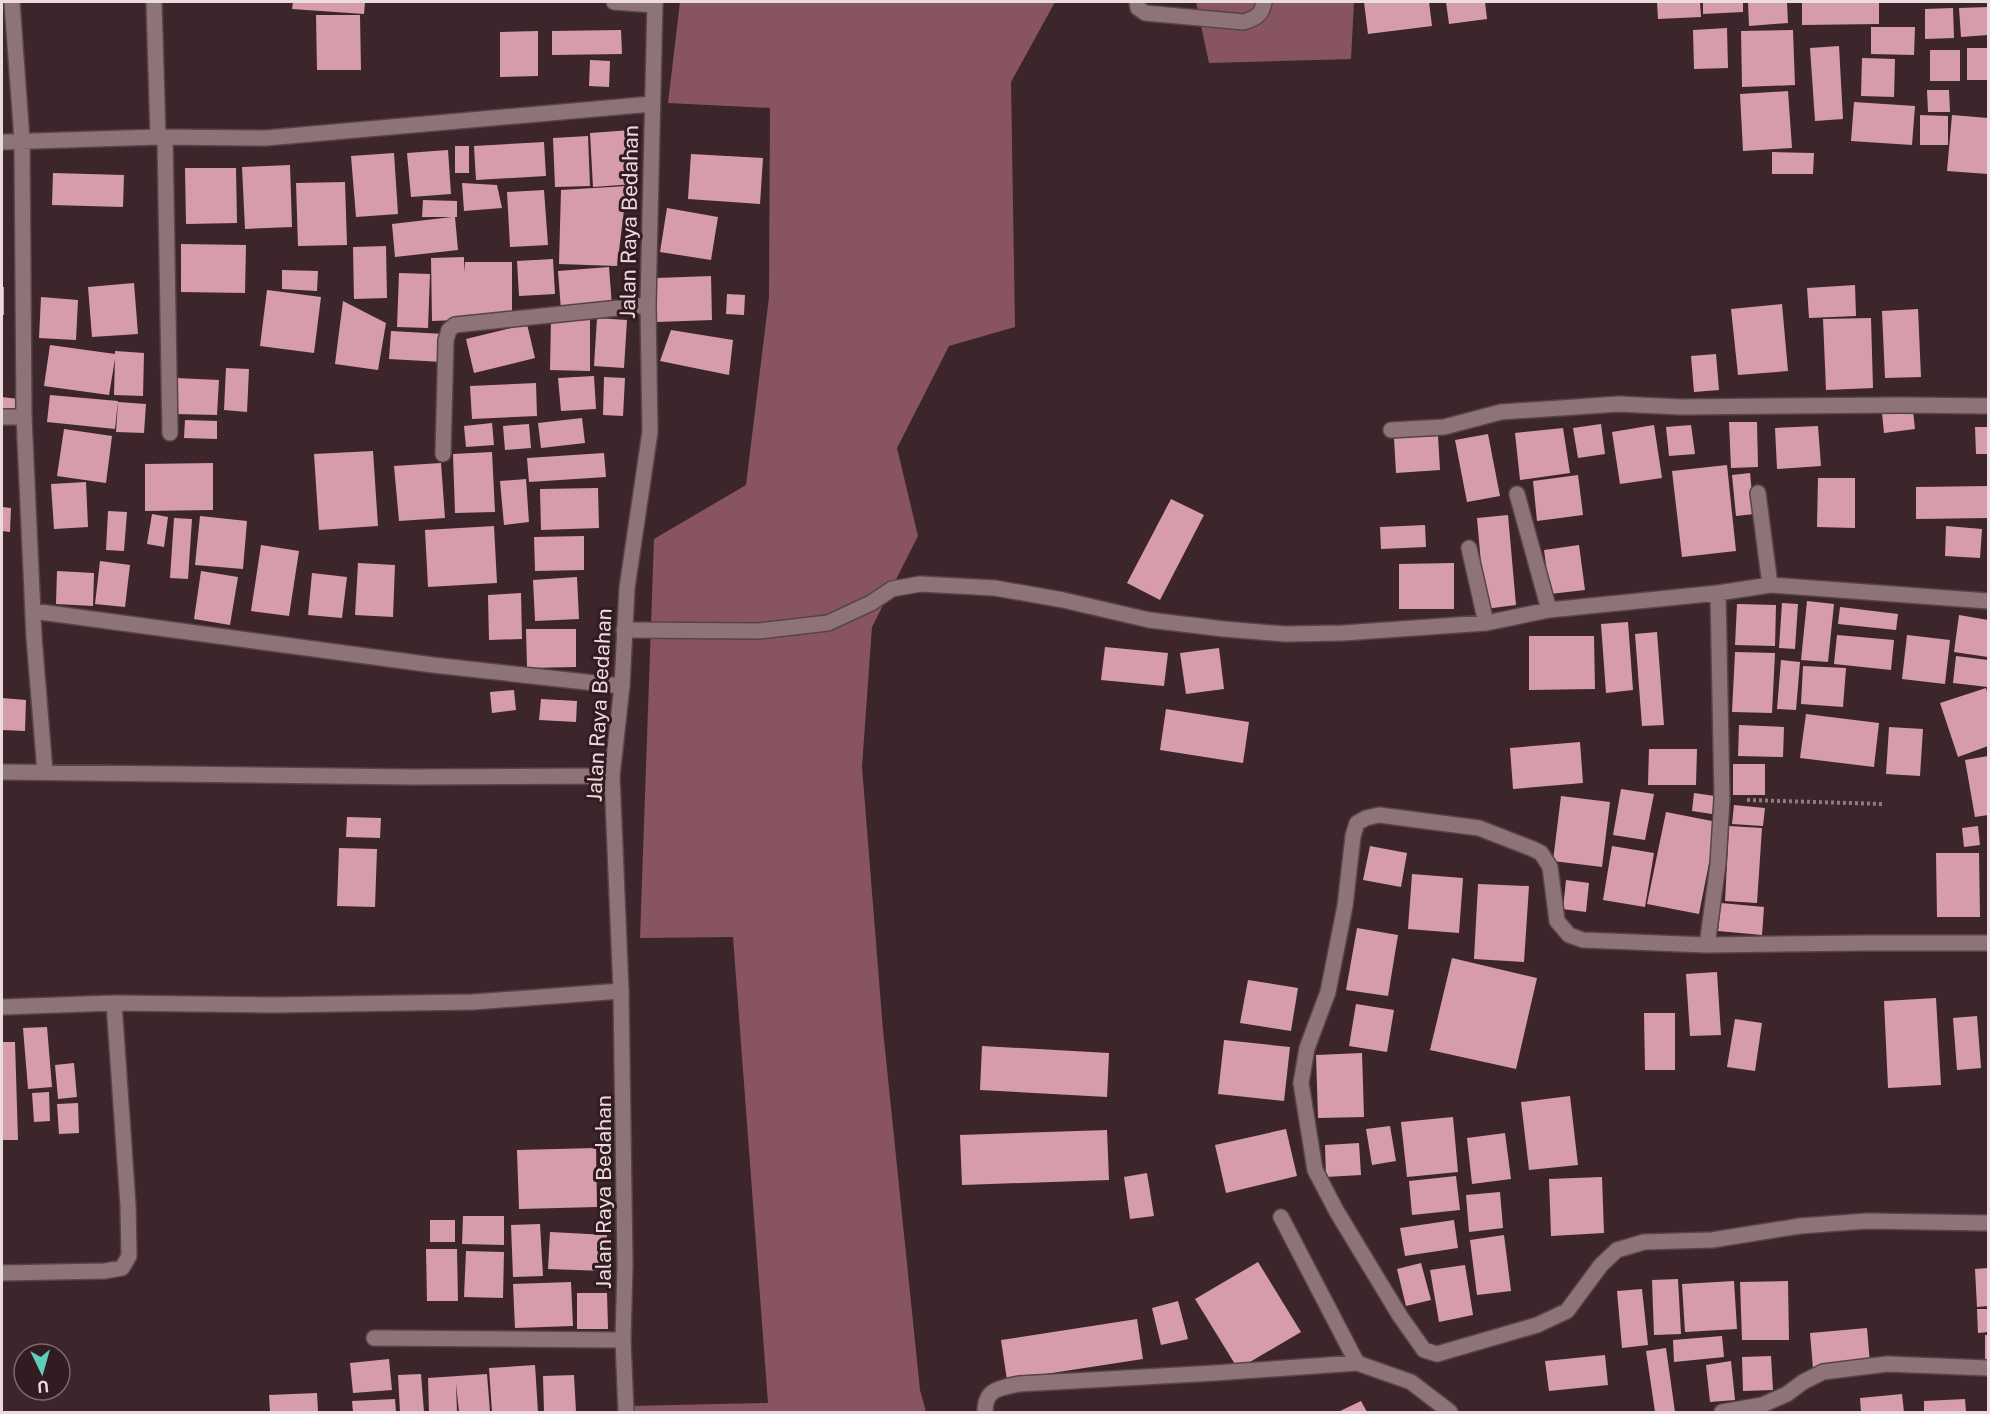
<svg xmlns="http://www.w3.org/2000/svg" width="1990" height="1414" viewBox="0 0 1990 1414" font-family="'Public Sans',sans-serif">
<rect width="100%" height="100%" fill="#3c262c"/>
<!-- forest -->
<path fill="#895462" d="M680,2H1055L1011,82L1015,327L949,346L897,448L918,536L872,627L862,767L883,1030L920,1390L926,1412H628L627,1406L768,1403L733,937L640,938L654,539L746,485L769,297L770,108L668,103Z
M1196,2H1354L1351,59L1209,63Z"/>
<!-- building -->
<path fill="#d79cab" d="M293,2H365L364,14L292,9Z
M1364,2H1429L1432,26L1368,34Z
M1446,2H1485L1487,19L1449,24Z
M1657,2H1700L1701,17L1658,19Z
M1703,2H1743V12L1703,14Z
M1748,2H1787L1788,23L1749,26Z
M1802,2H1879V24L1802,25Z
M1988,7V35L1961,37L1959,8Z
M1953,8L1954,38L1925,39V9Z
M316,15H360L361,70H317Z
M1871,27H1915L1914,55L1871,54Z
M1727,28L1728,68L1694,69L1693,30Z
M621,30L622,54L552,55V31Z
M1793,30L1795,85L1742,87L1741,31Z
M538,31V76L500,77V32Z
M1839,46L1843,119L1815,121L1810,48Z
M1967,48H1988V80H1967Z
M1930,50H1960V81H1930Z
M1862,58L1895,59L1894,97L1861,96Z
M590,60L610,61L609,87L589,86Z
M1927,90H1949L1950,112H1928Z
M1788,91L1792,148L1743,151L1740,94Z
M1854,102L1915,106L1912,145L1851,141Z
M1920,115L1948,116V145H1920Z
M1952,115L1988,118V174L1947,171Z
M631,130L634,184L593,187L590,133Z
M588,136L590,186L555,187L553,138Z
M544,142L546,176L476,180L474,146Z
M455,146H469V173H455Z
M448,150L451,194L411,197L407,153Z
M1772,152L1814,153L1813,174H1772Z
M394,153L398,214L356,217L351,156Z
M691,154L763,158L760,204L688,199Z
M290,165L292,227L245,229L242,167Z
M185,168H236L237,223L186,224Z
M53,173L124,175L123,207L52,205Z
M345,182L347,245L298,246L296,183Z
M462,183L497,185L502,208L464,211Z
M627,186L617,266L559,264L561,190Z
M544,190L548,245L510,247L507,192Z
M423,200L457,201V217H455L458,250L395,257L392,224L452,217H422Z
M667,208L718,217L711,260L660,252Z
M181,244L246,245L245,293L181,292Z
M386,246L387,298L354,299L353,247Z
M464,257V272L465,262H512V318L432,321L431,258Z
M553,259L555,294L519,296L517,261Z
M609,267L612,306L561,310L558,271Z
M282,270L318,271L317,291L282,289Z
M399,273L430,274L428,328L397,327Z
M711,276L712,320L657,322L656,278Z
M134,283L138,334L92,337L88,287Z
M1855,285L1856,316L1809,318L1807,288Z
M2,287H4V315H2Z
M267,290L321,297L314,353L260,346Z
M727,294L745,295L744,315L726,314Z
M41,297L78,300L76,340L39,338Z
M343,301L386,323L378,370L335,364Z
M1782,304L1788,371L1738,375L1731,309Z
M1918,309L1921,377L1885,378L1882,311Z
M551,318H590V371L550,370Z
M597,318L627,320L624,368L594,366Z
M1871,318L1873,388L1826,390L1823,319Z
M527,324L535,358L474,373L466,339Z
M671,330L733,340L729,375L660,361Z
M391,331L444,334L442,362L389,359Z
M50,345L115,354V351L144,353L143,396L114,395L115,359L109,395L44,386Z
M1716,354L1719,390L1694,392L1691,356Z
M226,368L249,369L247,412L224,410Z
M594,376L596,409L561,411L558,378Z
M604,377L625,378L623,416L603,415Z
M176,378L219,380L217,415L175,414Z
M536,383L537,416L472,419L470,386Z
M50,395L118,401L115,429L47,422Z
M2,397L19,399L17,413L2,411Z
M118,402L146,404L144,433L116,432Z
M1913,410L1915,429L1884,433L1882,413Z
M582,418L585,443L541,448L538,423Z
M185,420L217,421V439L184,438Z
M1729,422H1757L1758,467L1731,468Z
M492,423L494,445L466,447L464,426Z
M529,424L531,448L505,450L503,426Z
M1601,424L1605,454L1578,458L1573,428Z
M1654,425L1662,478L1620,484L1612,432Z
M1691,425L1695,454L1669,456L1666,427Z
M1818,426L1821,466L1777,469L1775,428Z
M1975,427H1988V454H1976Z
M1563,428L1570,473L1520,480L1515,433Z
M64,429L112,436L106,483L57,476Z
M1488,434L1500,496L1467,502L1455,440Z
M1438,436L1440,470L1396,473L1394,438Z
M373,451L378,526L319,530L314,454Z
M492,452L495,512L455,513L453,454Z
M604,453L606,477L529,482L527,458Z
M213,463V510L145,511V464Z
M441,463L445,518L399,521L394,466Z
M1727,465L1736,551L1682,557L1672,471Z
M1750,473L1754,514L1736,516L1732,475Z
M1578,475L1583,515L1537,521L1533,481Z
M1818,478H1855V528L1817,527Z
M526,479L529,522L504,525L500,481Z
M86,482L88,527L54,529L51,484Z
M1988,486V518L1916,519V487Z
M598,488L599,528L541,530L540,489Z
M1171,499L1204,515L1160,600L1127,583Z
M2,507L11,508L10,532L2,531Z
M108,511L127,512L124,551L106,550Z
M152,514L168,517L164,547L147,544Z
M1508,515L1516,605L1485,609L1477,518Z
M200,516L247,521L243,569L195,565Z
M174,518L192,519L188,579L170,578Z
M1425,525L1426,547L1381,549L1380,527Z
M494,526L497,583L428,587L425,530Z
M1946,526L1982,529L1980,558L1945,556Z
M584,536V570L535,571L534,537Z
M261,545L299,551L289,616L251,611Z
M1579,545L1585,590L1550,594L1544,550Z
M100,561L130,565L125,607L95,604Z
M358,563L395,565L393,617L355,615Z
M1454,563V609H1399V564Z
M57,571L94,573L93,606L56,604Z
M201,571L238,577L230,625L194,619Z
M312,573L347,577L342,618L308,615Z
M577,577L579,619L535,621L533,580Z
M521,593L522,639L489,640L488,595Z
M1807,601L1834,604L1828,662L1801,660Z
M1782,603L1798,604L1795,649L1779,648Z
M1737,604L1776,605L1775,646L1735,645Z
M1840,607L1898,614L1896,630L1838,624Z
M1959,615L1988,620V657L1954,652Z
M1628,622L1633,690L1606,693L1601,624Z
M526,629H576V667L527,668Z
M1657,632L1664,725L1642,726L1635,634Z
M1837,635L1894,640L1891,670L1834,664Z
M1907,635L1950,640L1945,684L1902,679Z
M1529,636H1594L1595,689L1529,690Z
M1105,647L1168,653L1164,686L1101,680Z
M1219,648L1224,689L1186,694L1180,653Z
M1735,652L1775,653L1772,713L1732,712Z
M1956,656L1988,660V687L1953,683Z
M1781,660L1800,662L1796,710L1777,709Z
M1803,666L1846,668L1843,707L1801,704Z
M1986,688L1988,696V746L1958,757L1940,703Z
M514,690L516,710L492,713L490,692Z
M2,698L26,700L25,731L2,730Z
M541,699L577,701L576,722L539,720Z
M1166,709L1249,722L1243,763L1160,750Z
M1806,714L1879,723L1874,767L1800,758Z
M1739,725L1784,727L1783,757L1738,756Z
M1889,727L1923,729L1920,776L1886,774Z
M1580,742L1583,783L1513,789L1510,748Z
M1649,749H1697L1696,785H1648Z
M1988,756V815L1975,817L1965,760Z
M1733,764H1765V795H1733Z
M1621,789L1654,794L1645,840L1613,835Z
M1694,793L1715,796L1712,814L1692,811Z
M1561,796L1610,802L1602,867L1553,861Z
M1734,805L1765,808L1763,826L1732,824Z
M1666,812L1717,822L1699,914L1647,904Z
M347,817L381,818L380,838L346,837Z
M1729,826L1762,828L1757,903L1725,901Z
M1978,826L1980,845L1964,847L1962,828Z
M1370,846L1407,853L1401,887L1363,880Z
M1612,846L1654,853L1645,907L1603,900Z
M339,848L377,849L375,907L337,906Z
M1936,853H1979L1980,917H1937Z
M1412,874L1463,878L1459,933L1408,929Z
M1566,880L1589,883L1586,912L1563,909Z
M1478,884L1529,886L1524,962L1474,959Z
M1721,903L1764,907L1762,935L1718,931Z
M1357,928L1398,935L1388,996L1346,990Z
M1452,958L1537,978L1516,1069L1430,1050Z
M1717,972L1721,1035L1690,1036L1686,974Z
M1248,980L1298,988L1291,1031L1240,1023Z
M1936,998L1941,1085L1888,1088L1884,1001Z
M1356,1004L1394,1010L1387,1052L1349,1046Z
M1644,1013H1675V1070H1645Z
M1977,1016L1981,1068L1957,1070L1953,1018Z
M1735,1019L1762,1023L1755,1071L1727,1067Z
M47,1027L52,1087L28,1089L23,1028Z
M1224,1040L1290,1047L1284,1101L1218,1094Z
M2,1042H15L18,1140H2Z
M982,1046L1109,1053L1107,1097L980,1090Z
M1362,1053L1364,1117L1318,1118L1316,1055Z
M74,1063L77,1097L58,1099L55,1065Z
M49,1092L50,1121L34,1122L32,1093Z
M1570,1096L1578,1165L1529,1170L1521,1102Z
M78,1103L79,1133L59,1134L57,1104Z
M1453,1117L1458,1172L1407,1177L1401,1122Z
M1390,1126L1396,1161L1372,1165L1366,1129Z
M1286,1129L1297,1176L1226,1193L1215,1145Z
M1107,1130L1109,1180L962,1185L960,1135Z
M1505,1133L1511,1179L1472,1184L1467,1138Z
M1359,1143L1361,1175L1326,1177L1325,1145Z
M596,1148L597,1207L519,1209L517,1150Z
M1147,1173L1154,1216L1130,1219L1124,1177Z
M1456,1176L1460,1210L1412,1215L1409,1181Z
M1602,1177L1604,1233L1551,1236L1549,1179Z
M1500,1192L1503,1228L1469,1232L1466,1195Z
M463,1216H504V1245L462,1244Z
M430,1220H455V1242H430Z
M1454,1220L1458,1248L1405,1256L1400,1228Z
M540,1224L543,1276L513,1277L511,1225Z
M550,1232L607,1235L605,1271L548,1269Z
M1504,1235L1511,1291L1477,1295L1470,1240Z
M426,1249H457L458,1301H427Z
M466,1251L504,1252L503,1298L464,1297Z
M1258,1262L1301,1332L1238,1369L1195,1299Z
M1421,1263L1431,1300L1406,1306L1397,1269Z
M1465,1265L1473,1315L1439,1322L1430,1270Z
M1988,1268V1306L1977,1307L1975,1269Z
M1678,1279L1681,1334L1654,1335L1652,1280Z
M1734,1281L1737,1329L1685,1332L1682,1284Z
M1788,1281L1789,1340H1742L1740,1282Z
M571,1282L573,1326L515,1328L513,1284Z
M1642,1289L1648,1345L1622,1348L1617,1291Z
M577,1293H607L608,1329H577Z
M1178,1301L1188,1339L1161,1345L1152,1308Z
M1977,1309H1988V1332L1978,1333Z
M1137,1319L1143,1359L1007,1380L1001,1340Z
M1867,1328L1870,1364L1813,1369L1810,1333Z
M1985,1335H1988V1366H1985Z
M1722,1336L1724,1357L1674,1362L1673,1340Z
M1666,1348L1675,1412H1655L1646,1351Z
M1605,1355L1608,1385L1549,1391L1545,1361Z
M1771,1356L1773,1390L1743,1391L1742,1357Z
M389,1359L392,1390L353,1393L350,1363Z
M1731,1361L1735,1400L1710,1402L1706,1365Z
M535,1365L538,1412H492L489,1368Z
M421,1374L424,1412H400L398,1375Z
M487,1374L490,1412H459L456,1383L457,1412H429L428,1378Z
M574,1375L576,1412H544L543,1376Z
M317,1393L318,1412H270L269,1395Z
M1902,1394L1904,1412H1861L1860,1398Z
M395,1399L396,1412H353L352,1401Z
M1965,1399L1966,1412H1924V1401Z
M1361,1401L1367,1412H1338Z"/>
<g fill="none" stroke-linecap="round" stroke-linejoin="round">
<defs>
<path id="minor" d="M12,2L22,140L24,417L34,637L45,772
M154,2L158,137
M614,2L654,5
M1137,2L1138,8L1145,13L1244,22C1256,18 1262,15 1264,2
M165,137L170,433
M2,142L158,137L266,138L652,104
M2,417H24
M1391,430L1444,427L1501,412L1619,404L1680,407L1902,405L1988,406
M443,454L446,340L449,330L455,325L648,305
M1758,493L1770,585
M1517,494L1549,610
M1469,548L1486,623
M33,611L433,665L622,686
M624,630L759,631L828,623L871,603L892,589L920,584L995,588L1063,600L1149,620L1224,629L1285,634L1343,633L1486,623L1549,610L1718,593L1770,585L1988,601
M2,772L412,777L612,776
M1988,943H1865L1707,945L1583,940L1569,935L1557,921L1550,867L1541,853L1533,849L1479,828L1379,815L1366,818L1357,823L1353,836L1345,906L1328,992L1307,1048L1301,1083L1305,1108L1315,1170L1337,1212L1400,1316L1424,1350L1437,1354L1537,1325L1567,1311L1601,1265L1617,1250L1644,1242L1712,1240L1800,1226L1867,1221L1988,1223
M1707,945L1718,864L1722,799L1718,593
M2,1007L114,1003L273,1005L473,1002L621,991
M1281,1217L1357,1363
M2,1273L105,1271L122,1268L129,1256L128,1205L114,1003
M374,1338L623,1340
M985,1412C985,1389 999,1388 1019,1384L1215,1373L1357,1363L1411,1382L1450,1412
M1722,1412L1762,1405L1787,1394L1803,1382L1823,1372L1887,1364L1988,1368"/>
<path id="tertiary" d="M626,1412L623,1340L625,1265L621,991L612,776L622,686L627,588L650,432L648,305L655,2"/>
</defs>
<!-- minor casing -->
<use href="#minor" stroke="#564449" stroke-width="18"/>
<!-- tertiary casing -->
<use href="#tertiary" stroke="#564449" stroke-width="18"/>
<!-- path -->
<path stroke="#8e7c81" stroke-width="4" stroke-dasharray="3 3" stroke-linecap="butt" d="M1747,800L1883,804"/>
<!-- minor -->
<use href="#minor" stroke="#8e7379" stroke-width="15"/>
<!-- tertiary -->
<use href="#tertiary" stroke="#8e7379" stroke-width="15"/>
</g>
<g text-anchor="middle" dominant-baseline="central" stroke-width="6" stroke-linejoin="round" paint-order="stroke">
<!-- street labels -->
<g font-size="21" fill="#eadbdf" stroke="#321c22">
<text transform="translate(629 222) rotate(-89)">Jalan Raya Bedahan</text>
<text transform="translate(599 705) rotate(-87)">Jalan Raya Bedahan</text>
<text transform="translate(603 1192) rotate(-90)">Jalan Raya Bedahan</text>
</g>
</g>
<!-- border -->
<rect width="1990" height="1414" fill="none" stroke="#eadbdf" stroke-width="6"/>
<!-- north arrow -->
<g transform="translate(42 1372) rotate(175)"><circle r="28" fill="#321c22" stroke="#7c686e" stroke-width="1.5"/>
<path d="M0-4.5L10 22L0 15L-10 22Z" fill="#5dceb9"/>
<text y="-9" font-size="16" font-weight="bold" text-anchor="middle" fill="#eadbdf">U</text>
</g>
</svg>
